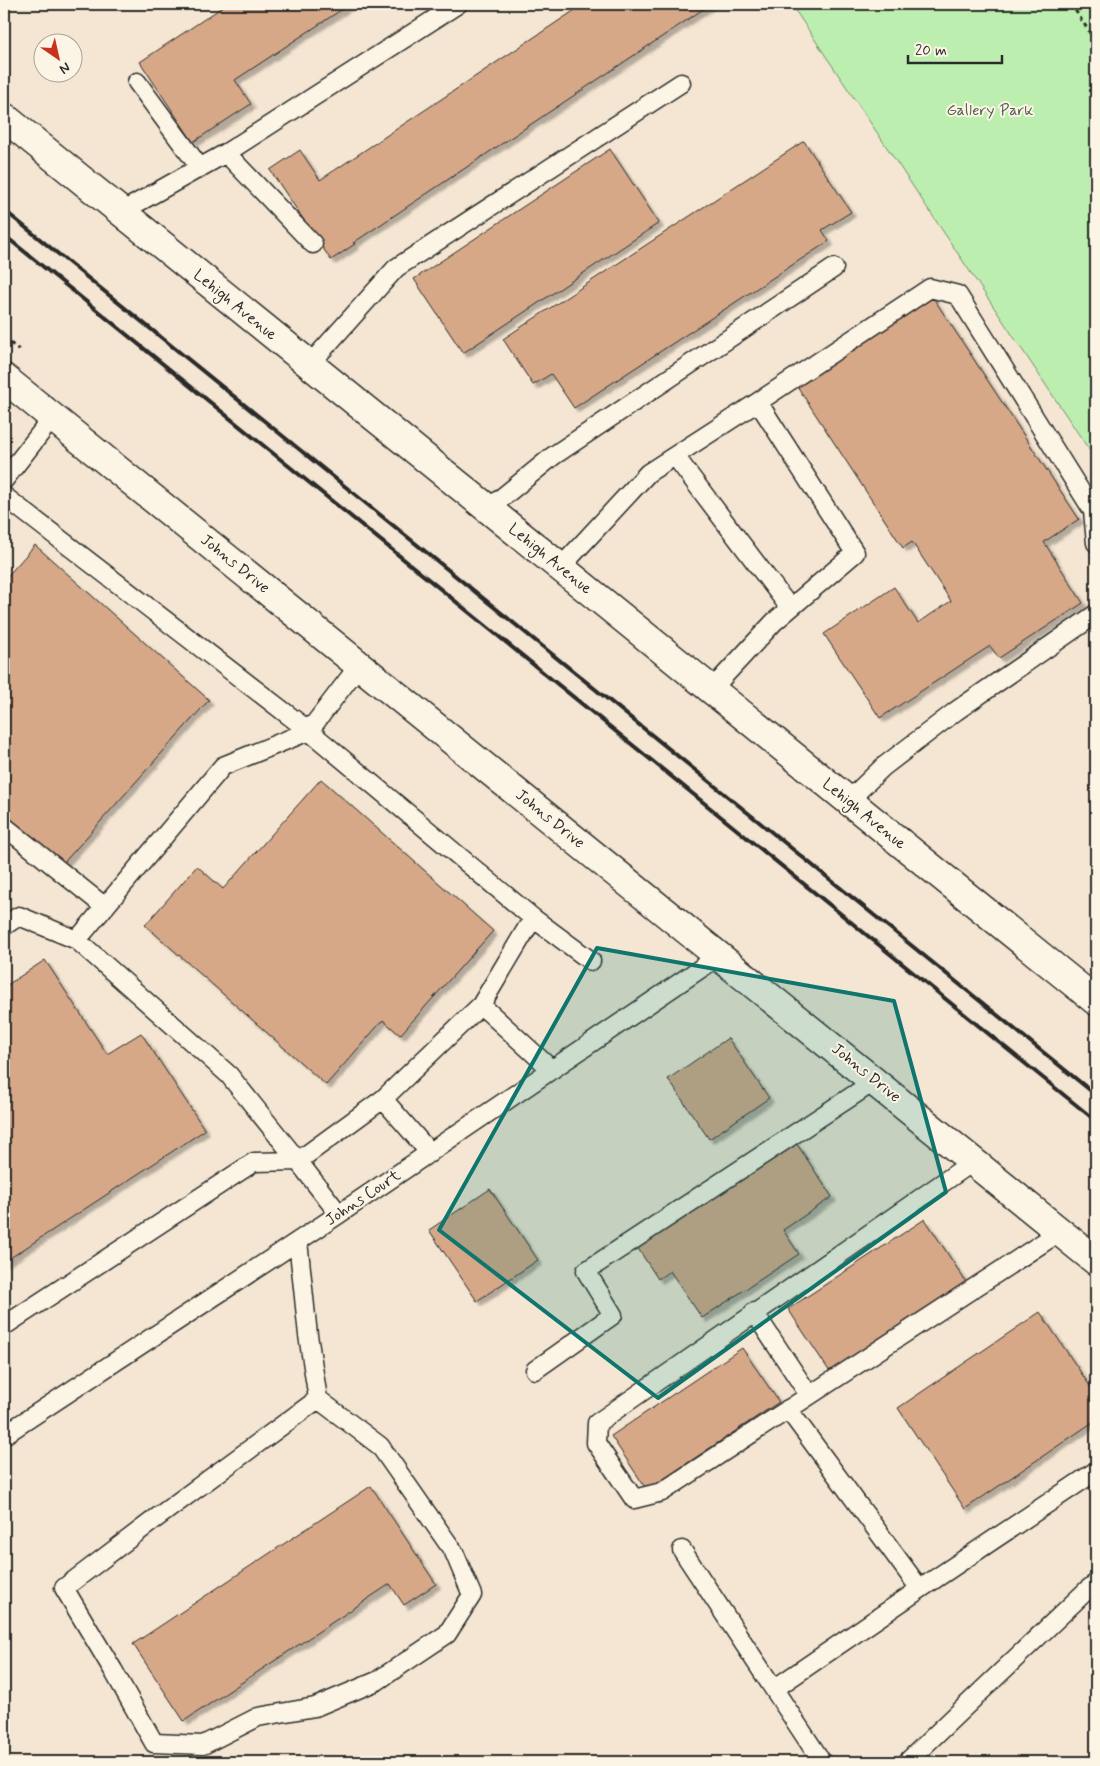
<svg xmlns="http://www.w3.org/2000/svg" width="1100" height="1766" viewBox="0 0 1100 1766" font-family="Mynerve,sans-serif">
<defs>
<filter id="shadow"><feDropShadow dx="4.5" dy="4.5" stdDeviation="1" flood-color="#0004"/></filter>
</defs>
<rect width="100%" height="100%" fill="#f4e6d2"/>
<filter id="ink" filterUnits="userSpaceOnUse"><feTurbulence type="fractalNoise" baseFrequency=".02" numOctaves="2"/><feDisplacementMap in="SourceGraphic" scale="10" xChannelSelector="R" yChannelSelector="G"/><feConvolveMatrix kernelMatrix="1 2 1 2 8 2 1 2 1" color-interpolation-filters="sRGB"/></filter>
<g filter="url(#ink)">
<!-- green -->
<path fill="#bcefaf" stroke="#748d6d" d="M791,4H1096V460Z"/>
<!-- building -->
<path fill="#d6a888" stroke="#2b2b2b" filter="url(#shadow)" d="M227,4H350L235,80L251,104L193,142L140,62Z
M584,4H711L353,243L355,244L331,260L270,170L300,150L320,180Z
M804,141L851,212L822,230L829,241L574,408L551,374L533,385L503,339Z
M610,149L659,223L463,353L414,279Z
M932,296L1079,519L1044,542L1083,603L999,658L990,646L880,718L824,634L894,587L918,623L951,601L912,542L903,548L797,386Z
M35,545L209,700L59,868L4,818V580Z
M321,779L493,931L400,1035L383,1020L326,1085L145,925L197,866L223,889Z
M45,960L107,1054L141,1033L205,1130L4,1262V987Z
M728,1038L769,1098L709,1139L668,1079Z
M795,1141L832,1197L783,1230L799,1254L702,1318L670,1271L658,1279L637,1247Z
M490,1189L538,1260L477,1301L429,1230Z
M925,1219L966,1282L830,1372L788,1309Z
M1040,1312L1096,1395V1420L965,1509L898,1408Z
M742,1348L779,1402L647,1490L611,1436Z
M371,1486L436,1584L404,1605L390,1584L184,1721L133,1644Z"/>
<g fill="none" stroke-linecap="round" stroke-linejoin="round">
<defs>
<path id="lane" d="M137,82L200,168
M226,153L458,4
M121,212L226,153L313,244
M309,365L396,268L681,83
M758,402L930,288L958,295L1093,511L1096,543
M675,456L790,608
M4,480L53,417
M4,496L309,731
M488,509L553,456L834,268
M560,568L648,473L758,402L855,553L774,622L711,690
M360,664L309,731L533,918L481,1005L552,1070
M848,801L883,767L956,711L1096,614
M4,826L105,907
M533,918L591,961
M4,926L19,916L77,940L229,1075L298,1161
M77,940L223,766L309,731
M430,1153L383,1099L481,1005
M974,1161L597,1423L596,1443L634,1499L662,1492L1061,1231
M339,1214L298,1161L383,1099
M298,1241L308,1335L318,1399L155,1519L64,1588L113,1670L154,1743L203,1745L258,1717L315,1707L377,1681L447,1634L472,1595L454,1552L380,1446L318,1399
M754,1312L809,1395
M4,1326L254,1162L298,1161
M535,1370L613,1315L586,1271L875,1081
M788,1409L920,1589L1096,1471
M4,1435L339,1214L719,956
M682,1550L822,1762
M774,1689L920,1589
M907,1762L1087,1590L1096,1583"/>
<path id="secondary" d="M4,117L1096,1001
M4,378L1096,1261"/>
</defs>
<!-- lane casing -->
<use href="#lane" stroke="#2b2b2b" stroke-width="21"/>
<!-- secondary casing -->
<use href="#secondary" stroke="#2b2b2b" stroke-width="31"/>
<!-- path -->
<path stroke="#2b2b2b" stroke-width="3" stroke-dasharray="4 4" stroke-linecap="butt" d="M1071,4L1096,42
M4,338L19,350"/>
<!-- lane -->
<use href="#lane" stroke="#fcf5e5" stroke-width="18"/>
<!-- secondary -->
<use href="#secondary" stroke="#fcf5e5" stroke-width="28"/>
<!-- rail -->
<path stroke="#2b2b2b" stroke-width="4" d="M4,210L1096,1095
M4,235L1096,1121"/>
</g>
</g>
<!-- marked area -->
<path fill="#0f766e" fill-opacity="0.2" stroke="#0f766e" stroke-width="4" stroke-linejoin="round" d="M597,948L894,1001L946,1192L658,1398L439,1230Z"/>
<g text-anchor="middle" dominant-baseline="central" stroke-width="4" stroke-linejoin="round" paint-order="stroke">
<!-- park labels -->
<g font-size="16" fill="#4f5c4c" stroke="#fcf5e5">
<text x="990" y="110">Gallery Park</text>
</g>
<!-- street labels -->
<g font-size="16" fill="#2b2b2b" stroke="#fcf5e5">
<text transform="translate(235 305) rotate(39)">Lehigh Avenue</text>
<text transform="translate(550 559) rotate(39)">Lehigh Avenue</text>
<text transform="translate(235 564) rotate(39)">Johns Drive</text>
<text transform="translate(864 814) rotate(39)">Lehigh Avenue</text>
<text transform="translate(550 819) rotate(39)">Johns Drive</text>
<text transform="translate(866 1073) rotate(39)">Johns Drive</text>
<text transform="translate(363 1198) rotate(-34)">Johns Court</text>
</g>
</g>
<!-- margin -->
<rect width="1100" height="1766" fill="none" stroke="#fcf5e5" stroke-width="20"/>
<rect x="10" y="10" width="1080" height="1746" fill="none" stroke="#2b2b2b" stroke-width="2" filter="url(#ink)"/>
<!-- north arrow -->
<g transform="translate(58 58) rotate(146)"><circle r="24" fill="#fcf5e5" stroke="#a8a49b"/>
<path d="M0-4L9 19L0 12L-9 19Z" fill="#c8321e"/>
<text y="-8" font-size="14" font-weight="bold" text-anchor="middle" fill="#2b2b2b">N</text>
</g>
<!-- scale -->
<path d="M908 55v8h94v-8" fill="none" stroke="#2b2b2b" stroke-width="2.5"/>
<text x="915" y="55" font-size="15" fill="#2b2b2b" stroke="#fcf5e5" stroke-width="4" paint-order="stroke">20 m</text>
</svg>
